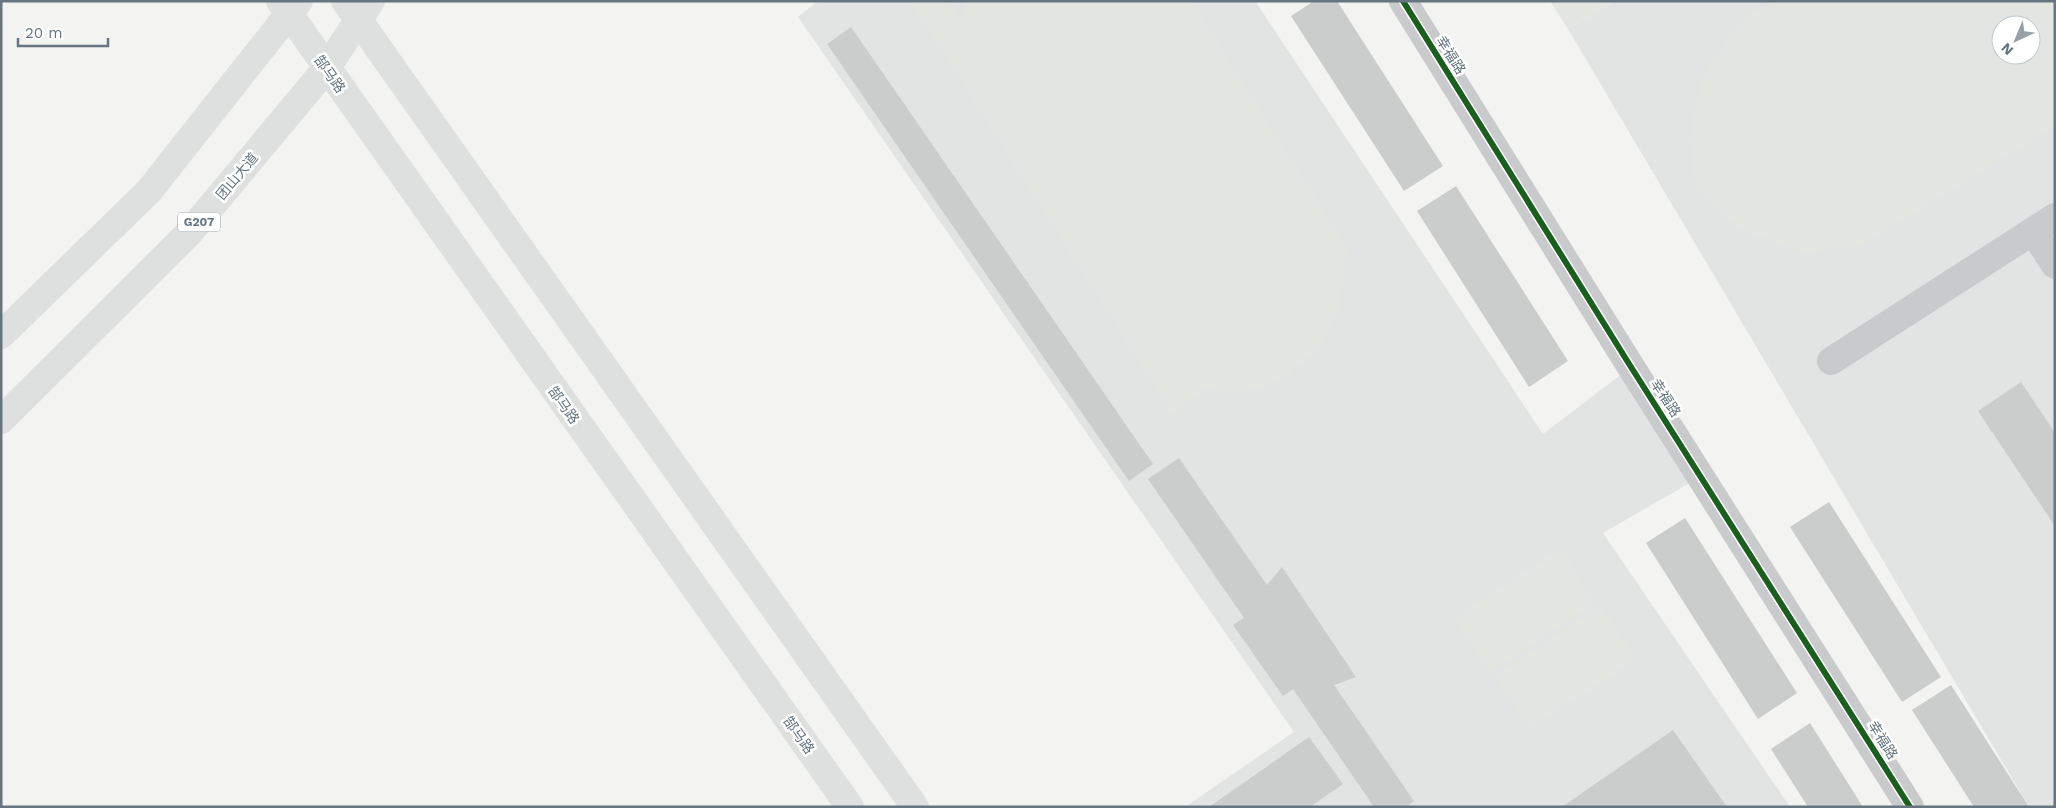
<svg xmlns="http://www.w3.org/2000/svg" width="2056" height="808" viewBox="0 0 2056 808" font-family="'Work Sans','Noto Sans SC',sans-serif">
<rect width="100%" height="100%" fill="#f3f3f2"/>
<!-- built -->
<path fill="#e2e3e3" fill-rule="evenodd" d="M818,1H1255L1543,434L1631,367L1702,476L1603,533L1790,807H1185L1294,732L798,17Z
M1614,1H2055V807H2029L1568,29ZM2001,25H2031V55H2001Z"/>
<!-- green -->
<path fill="#e3e6e0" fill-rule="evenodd" d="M910,1H948L962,20L967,1H1192L1347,248L1340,305L1322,345L1287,377L1240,394L1205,388L1172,414Z
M1550,1H1614L1568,29Z
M1774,1H2055V126L1860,246L1803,252L1741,229L1696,190L1689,139L1702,77L1740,22ZM2001,25H2031V55H2001Z
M1561,549L1595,602L1490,672L1454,619Z
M1601,605L1636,659L1530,729L1495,676Z"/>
<!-- building -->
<path fill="#cbcccc" d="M1314,1H1337L1443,166L1404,191L1291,16Z
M851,27L1153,464L1129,481L827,44Z
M1456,186L1568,361L1529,387L1417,211Z
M2021,382L2055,433V526L1978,411Z
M1179,458L1267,585L1282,567L1356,677L1334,685L1414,801L1406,807H1374L1293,689L1283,696L1233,625L1244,618L1148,479Z
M1829,502L1941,677L1902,702L1790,527Z
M1685,518L1797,693L1758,719L1646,543Z
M1951,685L2029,807H1974L1912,710Z
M1810,723L1863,807H1808L1771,749Z
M1673,730L1727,807H1562Z
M1309,737L1343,784L1310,807H1209Z"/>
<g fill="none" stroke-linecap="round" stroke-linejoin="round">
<!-- minor -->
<path stroke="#c9cacb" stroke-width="28" d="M1403,1L1631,367L1910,807
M2033,231L2055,265
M1831,361L2055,217"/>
<!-- major -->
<path stroke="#dedfdf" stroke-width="28" d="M280,1L850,807
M345,1L915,807"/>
<!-- highway -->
<path stroke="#dedfdf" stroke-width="28" d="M1,335L149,191L299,1
M1,420L189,233L326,69L371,1"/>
<defs>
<path id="cycleway" d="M1403,1L1631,367L1910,807"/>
</defs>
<!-- cycleway casing -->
<use href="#cycleway" stroke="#fff" stroke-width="9"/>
<!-- cycleway -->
<use href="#cycleway" stroke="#1b5e20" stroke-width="6"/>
</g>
<g text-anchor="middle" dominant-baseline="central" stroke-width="5" stroke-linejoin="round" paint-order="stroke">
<!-- shield labels -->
<rect fill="#fff" stroke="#949ea5" stroke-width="1" x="178" y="212.5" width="42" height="19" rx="4"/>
<g font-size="12" font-weight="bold" fill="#66757f">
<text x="199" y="222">G207</text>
</g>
<!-- street labels -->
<g font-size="14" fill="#66757f" stroke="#fff">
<text transform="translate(1451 55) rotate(58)">幸福路</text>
<text transform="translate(330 74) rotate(55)">郜马路</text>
<text transform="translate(237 176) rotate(-50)">团山大道</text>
<text transform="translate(1666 398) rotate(57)">幸福路</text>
<text transform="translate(564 405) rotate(55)">郜马路</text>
<text transform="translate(799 735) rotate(55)">郜马路</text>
<text transform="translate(1883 740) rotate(58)">幸福路</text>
</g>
</g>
<!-- border -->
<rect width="2056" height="808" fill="none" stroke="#66757f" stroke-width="5"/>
<!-- north arrow -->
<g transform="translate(2016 40) rotate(224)"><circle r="24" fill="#ffffff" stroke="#c2c8cc"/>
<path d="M0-4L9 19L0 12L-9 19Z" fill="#97a1a7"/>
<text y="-8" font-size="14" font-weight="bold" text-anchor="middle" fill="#66757f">N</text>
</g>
<!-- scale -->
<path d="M18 38v8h90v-8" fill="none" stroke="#66757f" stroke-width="2.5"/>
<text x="25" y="38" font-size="15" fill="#66757f" stroke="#ffffff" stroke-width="4" paint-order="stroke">20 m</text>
</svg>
